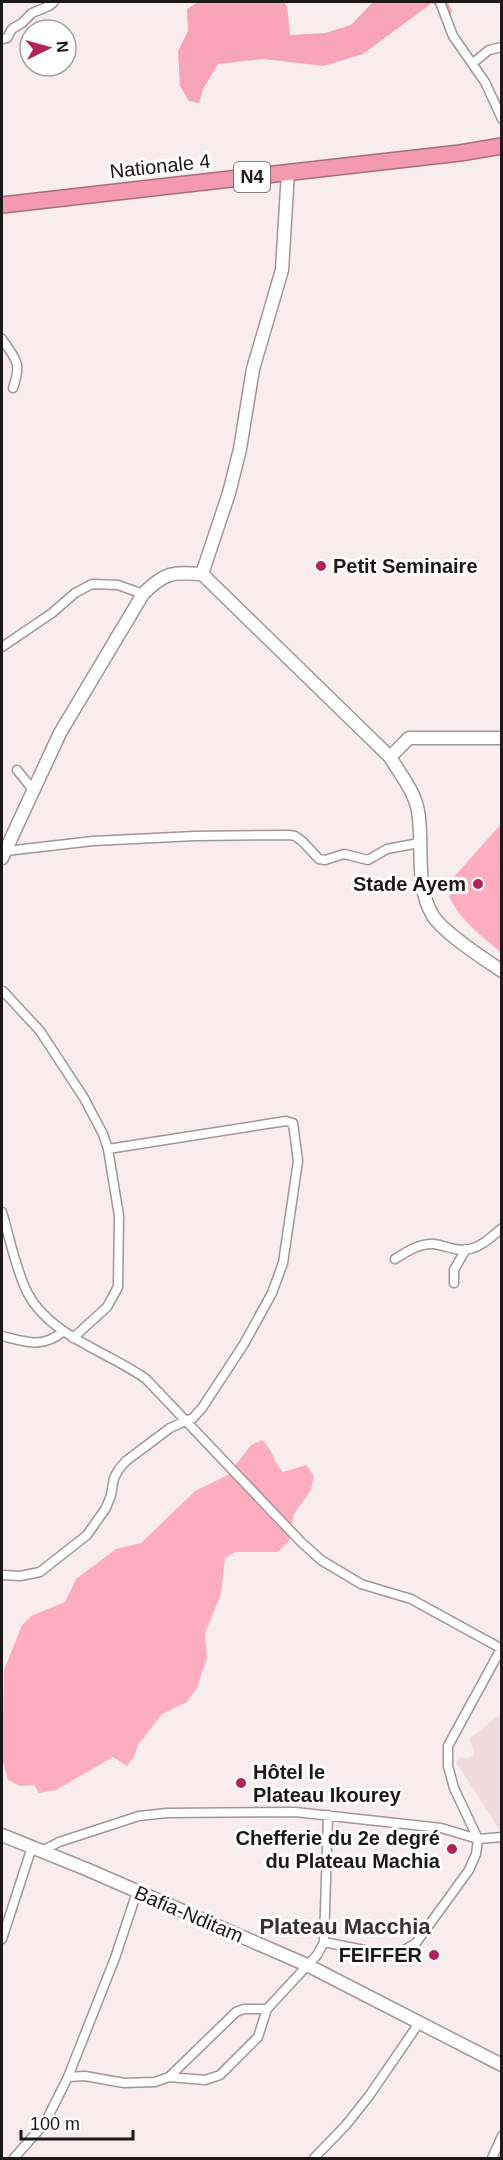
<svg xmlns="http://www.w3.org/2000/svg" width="503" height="2160" viewBox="0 0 503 2160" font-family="Helvetica,sans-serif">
<rect width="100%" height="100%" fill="#f8ecef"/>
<!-- built -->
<path fill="#f0dce0" d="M501,1714L502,1832H501L456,1762L461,1757L468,1758L474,1755L470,1738Z"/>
<!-- green -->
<path fill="#feadc0" d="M501,824H502L501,952C482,937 459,919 449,896L455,890L453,878Z
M262,1440C274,1451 272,1460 283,1472L306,1465L314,1476L311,1490L294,1514L289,1541L278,1552H235L225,1558L221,1594L205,1633L207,1658L197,1688L187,1702L162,1714L138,1745L134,1757L127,1766L113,1757L56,1790L39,1793L34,1785L20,1786L8,1780L2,1758L4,1670L22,1625L31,1616L65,1602L76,1579L116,1549L141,1543L195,1491L228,1475L251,1445Z"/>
<!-- forest -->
<path fill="#f7a4b8" d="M198,2H283L287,6L290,35L325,33L351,25L373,2H448L452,11L446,32L439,8L432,3L363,54L324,66L264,59L218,64L203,89L199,103L189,101L180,86L178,51L188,31L187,9Z"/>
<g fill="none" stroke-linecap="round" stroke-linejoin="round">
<defs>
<path id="street" d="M440,2L453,36L485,82L502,119
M2,39L7,38L12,29L22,23L32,13L49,6L54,2
M473,63L489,50L502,47
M2,339C16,360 22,362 13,388
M2,647L52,613L75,593L92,584L118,585L143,594
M17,770L34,791
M6,851L93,841L195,836L289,835L295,836L302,841L319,859L325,860L344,854L368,860L387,849L419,843
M3,991L40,1031L84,1098L103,1134L108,1149L119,1216L118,1287L107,1307L73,1338
M2,1212C10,1239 15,1267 27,1292C49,1336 109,1352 146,1379L301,1542L321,1560L361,1584L411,1599L502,1649
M395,1259C406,1252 419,1243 434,1244C447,1246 457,1252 470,1249C483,1246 492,1236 502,1228
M454,1283V1270L466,1249
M2,1336C26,1342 42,1349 64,1331
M2,1575L20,1576L40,1572L87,1535L106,1508L111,1495L114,1478L119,1469L126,1461L170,1428L193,1418L202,1408L244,1344L272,1293L283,1263L298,1161L293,1123L286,1121L108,1149
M42,1851L59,1842L139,1816L167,1813L295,1812L441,1828L478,1839L502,1837
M2,1939L32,1847
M324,1942L389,1955L398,1954L416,1943L469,1870L476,1854L478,1839L454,1788L448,1766V1746L502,1647
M68,2077L85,2076L124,2083L155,2082L169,2077L236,2012L244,2009H267
M169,2077L205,2080L220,2075L258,2037L267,2009L317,1955L324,1942L328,1815
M14,2158L45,2123L68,2077L115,1958L137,1892
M314,2158L346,2125L369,2096L419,2023
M492,2158L502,2136"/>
<path id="secondary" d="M202,574L229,493L240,449L253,369L282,270L288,172
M390,757L409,738H502
M2,858L60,733L143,594C165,572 172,572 202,574L390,757C400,774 415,792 418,811C424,844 414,885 433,916C444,933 484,959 502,971
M2,1835L86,1869L307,1965L502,2065"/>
<path id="highway" d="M2,205L460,153L502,146"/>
</defs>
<!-- street casing -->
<use href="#street" stroke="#a09698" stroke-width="11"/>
<!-- secondary casing -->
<use href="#secondary" stroke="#a09698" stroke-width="15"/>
<!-- highway casing -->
<use href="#highway" stroke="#a86c7c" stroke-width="18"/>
<!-- street -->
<use href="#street" stroke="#fff" stroke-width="8"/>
<!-- secondary -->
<use href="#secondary" stroke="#fff" stroke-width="12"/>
<!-- highway -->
<use href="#highway" stroke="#f39ab1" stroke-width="15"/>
</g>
<!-- markers -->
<g fill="#b02259" stroke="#fff" stroke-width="2">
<circle cx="321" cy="566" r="6"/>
<circle cx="478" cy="884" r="6"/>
<circle cx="241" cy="1783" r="6"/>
<circle cx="452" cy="1849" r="6"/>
<circle cx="434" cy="1955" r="6"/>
</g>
<g text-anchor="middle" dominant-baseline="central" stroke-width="6" stroke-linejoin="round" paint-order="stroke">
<!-- shield labels -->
<rect fill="#fff" stroke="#605d5e" stroke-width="1.5" x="234" y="162" width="36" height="30" rx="4.5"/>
<g font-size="18" font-weight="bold" fill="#1c1819">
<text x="252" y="177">N4</text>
</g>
<!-- street labels -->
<g font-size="20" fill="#1c1819" stroke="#fff">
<text transform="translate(160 166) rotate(-6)">Nationale 4</text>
<text transform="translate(189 1914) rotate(23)">Bafia-Nditam</text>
</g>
<!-- poi labels -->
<g font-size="20" font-weight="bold" fill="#1c1819" stroke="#fff" text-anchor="end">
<text x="333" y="566" text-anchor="start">Petit Seminaire</text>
<text x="466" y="884">Stade Ayem</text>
<text x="253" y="1772" text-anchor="start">Hôtel le<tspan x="253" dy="23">Plateau Ikourey</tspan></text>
<text x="440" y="1838">Chefferie du 2e degré<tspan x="440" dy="23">du Plateau Machia</tspan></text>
<text x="422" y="1955">FEIFFER</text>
</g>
<!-- quarter labels -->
<g font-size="22" font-weight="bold" fill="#393133" stroke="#fff">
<text x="345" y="1926">Plateau Macchia</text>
</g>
</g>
<!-- border -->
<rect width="503" height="2160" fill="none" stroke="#1c1819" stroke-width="6"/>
<!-- north arrow -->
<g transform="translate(48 48) rotate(85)"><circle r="28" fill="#ffffff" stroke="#a4a3a3" stroke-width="1.5"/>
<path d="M0-4.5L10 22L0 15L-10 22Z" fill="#b02259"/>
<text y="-9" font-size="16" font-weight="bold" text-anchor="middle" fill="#1c1819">N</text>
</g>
<!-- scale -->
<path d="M21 2130v9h112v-9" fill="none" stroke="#1c1819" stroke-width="3"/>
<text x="30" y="2130" font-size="18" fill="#1c1819" stroke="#ffffff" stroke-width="4.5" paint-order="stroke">100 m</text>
</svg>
